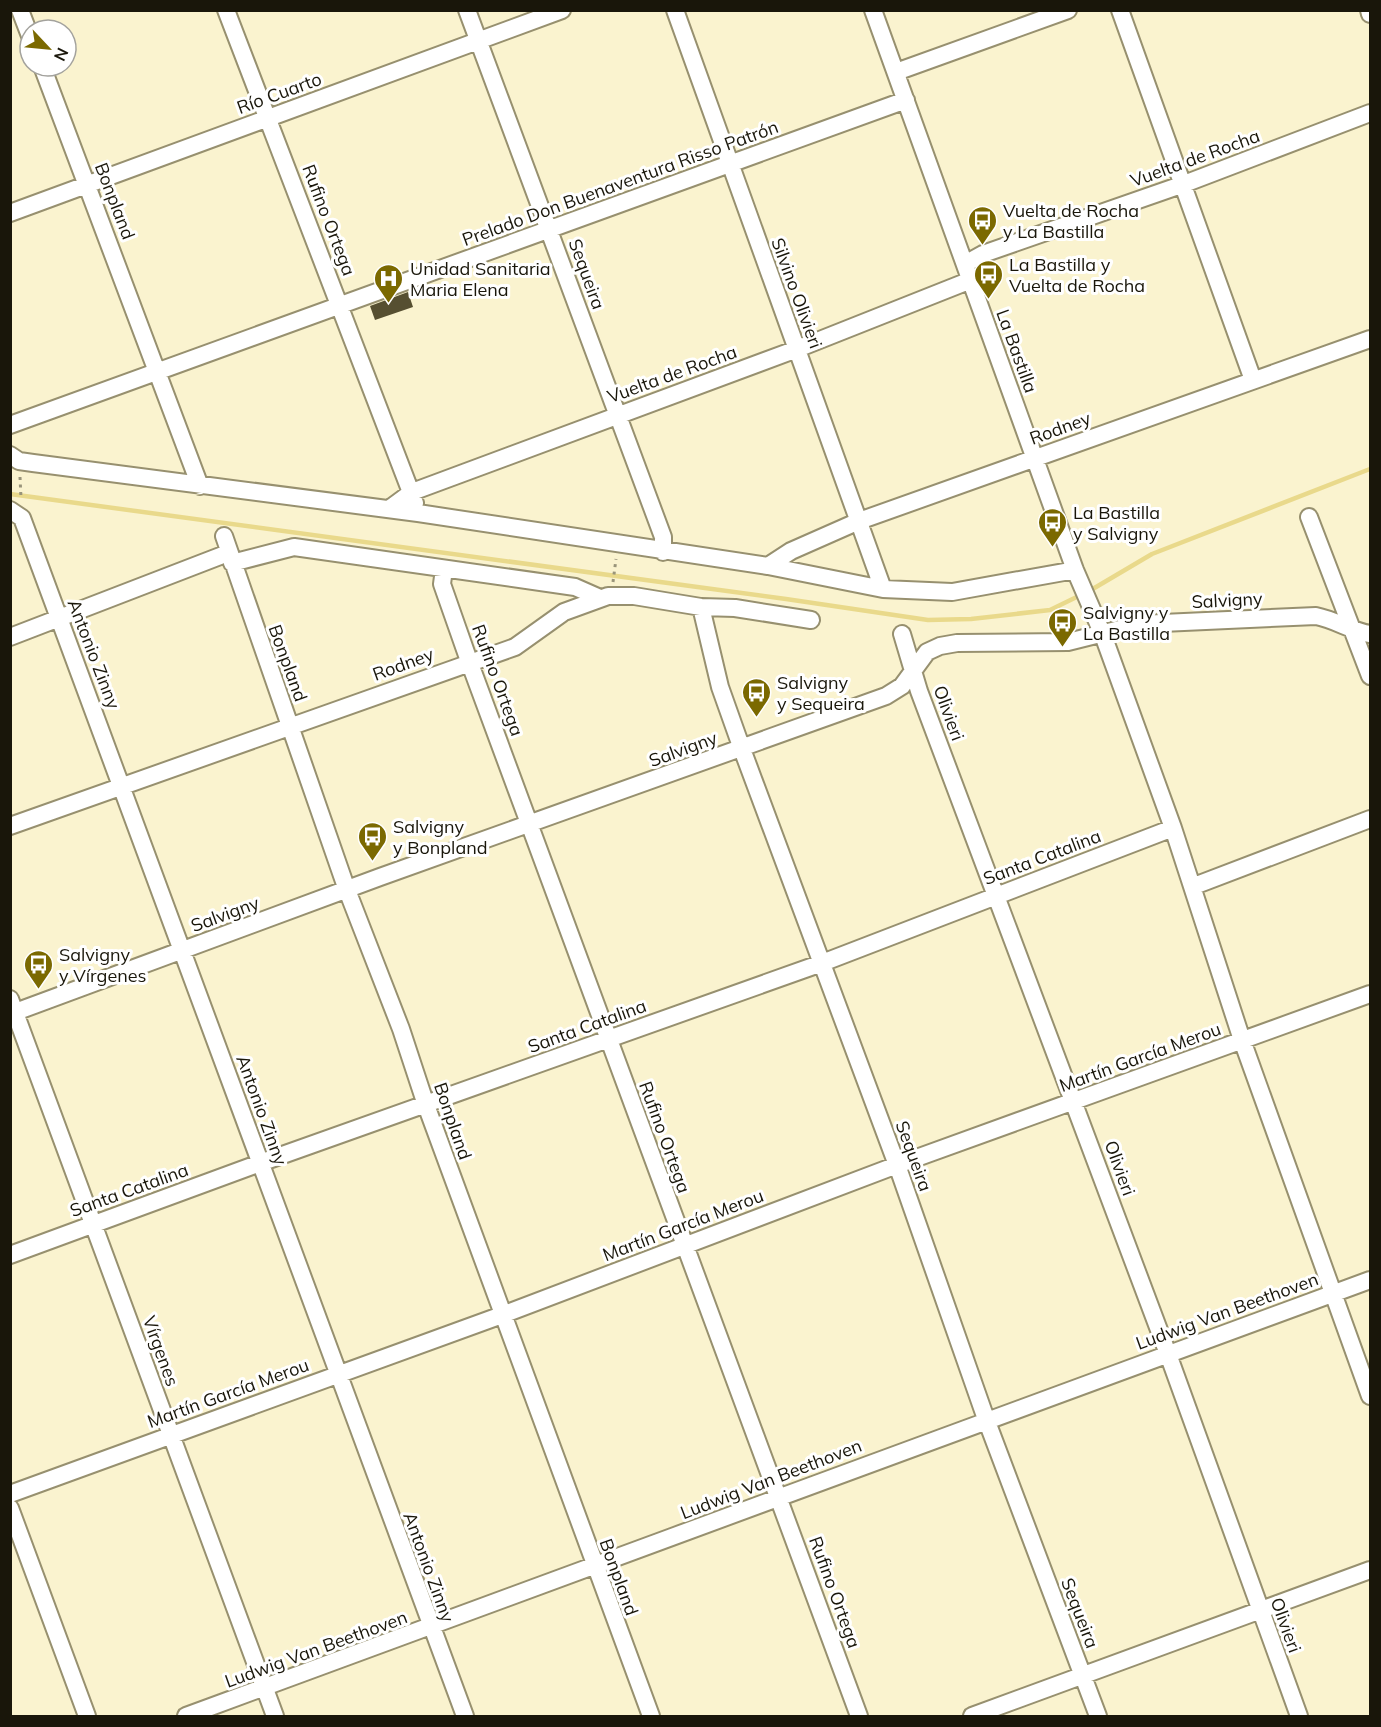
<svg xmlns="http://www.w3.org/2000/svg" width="1381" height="1727" viewBox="0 0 1381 1727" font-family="Mulish,sans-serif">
<rect width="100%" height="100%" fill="#faf3cf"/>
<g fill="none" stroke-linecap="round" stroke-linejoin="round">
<!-- stream -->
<path stroke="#e9d98b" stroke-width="4.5" d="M10,494L786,599L928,620L971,619L1050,610L1091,590L1152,554L1370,469"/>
</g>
<!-- building -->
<path fill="#564f31" d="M408,292L413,307L375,320L370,306Z"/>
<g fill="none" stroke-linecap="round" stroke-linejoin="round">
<defs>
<path id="minor" d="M20,10L30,36
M226,10L415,503
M467,10L663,537V552
M675,10L883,589
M873,10L1075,570L1103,635L1173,828L1242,1040L1370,1396
M1120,10L1253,380
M1369,10L1370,14
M42,66L200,486
M896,72L1068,10
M10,213L562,10
M965,264L983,254L1184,184L1370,113
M10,425L906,100
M10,455L19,461L33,463L418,513L768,566L883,589L952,592L1075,570
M389,509L412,492L797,349L971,280
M10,510L22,518L465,1716
M1309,517L1370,676
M224,536L347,890L401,1029L426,1105L651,1716
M232,563L294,547L575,587L600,598
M768,566L791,551L859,521L1370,339
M444,569L442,584L469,661L859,1716
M701,607L720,687L742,749L897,1165L986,1419L1098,1716
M902,634L919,691L1168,1354L1299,1716
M10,637L228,553
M10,826L515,647L564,612L608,596H634L701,607L735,608L811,620
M1194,886L1370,819
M10,999L275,1716
M10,1014L380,877L886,696L902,686L927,652L940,646L957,643L1068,642L1140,624L1316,616C1336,620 1351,631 1370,634
M10,1255L260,1163L822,963L1173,828
M10,1494L502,1315L897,1165L1370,994
M10,1508L87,1716
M186,1716C581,1572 975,1423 1370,1280
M972,1716L1370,1570"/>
</defs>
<!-- minor casing -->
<use href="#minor" stroke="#97906f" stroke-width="20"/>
<!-- path -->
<path stroke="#99947a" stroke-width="3" stroke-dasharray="3 4.5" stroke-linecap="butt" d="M20,477L21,498
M613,582L616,559"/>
<!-- minor -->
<use href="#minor" stroke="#fff" stroke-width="16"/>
</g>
<!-- icons -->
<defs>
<symbol id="bus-pin" viewBox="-11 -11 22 30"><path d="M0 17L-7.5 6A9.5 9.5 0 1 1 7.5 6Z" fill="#7b6900" stroke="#fff"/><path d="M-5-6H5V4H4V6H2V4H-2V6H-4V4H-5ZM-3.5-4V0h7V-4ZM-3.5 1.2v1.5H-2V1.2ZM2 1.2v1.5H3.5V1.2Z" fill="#fff"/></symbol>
<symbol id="hospital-pin" viewBox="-11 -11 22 30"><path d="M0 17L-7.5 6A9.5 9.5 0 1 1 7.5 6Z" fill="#7b6900" stroke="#fff"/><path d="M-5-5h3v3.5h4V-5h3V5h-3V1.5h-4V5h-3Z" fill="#fff"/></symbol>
</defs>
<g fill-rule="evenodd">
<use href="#bus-pin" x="966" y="204" width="33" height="45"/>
<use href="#bus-pin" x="972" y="258" width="33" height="45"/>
<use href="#hospital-pin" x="372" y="262" width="33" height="45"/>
<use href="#bus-pin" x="1036" y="506" width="33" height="45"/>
<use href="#bus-pin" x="1046" y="606" width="33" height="45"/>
<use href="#bus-pin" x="740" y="676" width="33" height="45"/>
<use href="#bus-pin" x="356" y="820" width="33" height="45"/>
<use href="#bus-pin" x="22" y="948" width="33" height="45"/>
</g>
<g text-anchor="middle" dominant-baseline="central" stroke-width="6" stroke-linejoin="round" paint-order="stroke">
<!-- street labels -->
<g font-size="18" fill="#19160a" stroke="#fff">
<text transform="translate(279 93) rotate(-20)">Río Cuarto</text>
<text transform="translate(1195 158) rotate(-20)">Vuelta de Rocha</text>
<text transform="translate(620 183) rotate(-20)">Prelado Don Buenaventura Risso Patrón</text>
<text transform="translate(115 201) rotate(69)">Bonpland</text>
<text transform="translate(329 220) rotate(69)">Rufino Ortega</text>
<text transform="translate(587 274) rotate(70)">Sequeira</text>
<text transform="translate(797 293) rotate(70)">Silvino Olivieri</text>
<text transform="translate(1017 351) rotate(70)">La Bastilla</text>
<text transform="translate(672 374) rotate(-20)">Vuelta de Rocha</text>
<text transform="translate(1060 428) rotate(-20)">Rodney</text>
<text transform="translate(1227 600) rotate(-3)">Salvigny</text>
<text transform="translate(94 654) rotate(69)">Antonio Zinny</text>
<text transform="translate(288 663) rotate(70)">Bonpland</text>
<text transform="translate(403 664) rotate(-20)">Rodney</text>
<text transform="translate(498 680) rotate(70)">Rufino Ortega</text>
<text transform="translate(949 713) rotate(70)">Olivieri</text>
<text transform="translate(683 749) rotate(-20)">Salvigny</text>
<text transform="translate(1042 857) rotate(-21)">Santa Catalina</text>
<text transform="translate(225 914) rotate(-20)">Salvigny</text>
<text transform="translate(587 1026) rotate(-20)">Santa Catalina</text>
<text transform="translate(1140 1057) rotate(-20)">Martín García Merou</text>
<text transform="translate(262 1110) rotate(70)">Antonio Zinny</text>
<text transform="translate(453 1121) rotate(71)">Bonpland</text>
<text transform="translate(665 1137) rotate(70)">Rufino Ortega</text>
<text transform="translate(914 1156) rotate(70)">Sequeira</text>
<text transform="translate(1120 1168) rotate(70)">Olivieri</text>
<text transform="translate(129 1190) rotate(-20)">Santa Catalina</text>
<text transform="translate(683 1225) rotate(-21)">Martín García Merou</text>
<text transform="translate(1227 1311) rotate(-20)">Ludwig Van Beethoven</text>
<text transform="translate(161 1351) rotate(70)">Vírgenes</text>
<text transform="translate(228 1393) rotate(-20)">Martín García Merou</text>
<text transform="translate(771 1479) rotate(-21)">Ludwig Van Beethoven</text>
<text transform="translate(429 1567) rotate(70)">Antonio Zinny</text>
<text transform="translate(619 1577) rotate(70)">Bonpland</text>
<text transform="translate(835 1592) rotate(70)">Rufino Ortega</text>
<text transform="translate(1080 1613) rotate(69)">Sequeira</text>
<text transform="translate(1286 1625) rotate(70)">Olivieri</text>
<text transform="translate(316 1649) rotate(-20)">Ludwig Van Beethoven</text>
</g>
<!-- poi labels -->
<g font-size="18" fill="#19160a" stroke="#fff" text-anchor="start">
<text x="1003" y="210">Vuelta de Rocha<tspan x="1003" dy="21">y La Bastilla</tspan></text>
<text x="1009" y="264">La Bastilla y<tspan x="1009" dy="21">Vuelta de Rocha</tspan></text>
<text x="410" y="268">Unidad Sanitaria<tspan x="410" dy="21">Maria Elena</tspan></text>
<text x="1073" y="512">La Bastilla<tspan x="1073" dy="21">y Salvigny</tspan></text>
<text x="1083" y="612">Salvigny y<tspan x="1083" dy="21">La Bastilla</tspan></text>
<text x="777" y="682">Salvigny<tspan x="777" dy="21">y Sequeira</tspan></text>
<text x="393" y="826">Salvigny<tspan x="393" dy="21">y Bonpland</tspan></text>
<text x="59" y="954">Salvigny<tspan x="59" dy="21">y Vírgenes</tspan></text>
</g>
</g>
<!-- border -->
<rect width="1381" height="1727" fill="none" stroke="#19160a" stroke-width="24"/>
<!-- north arrow -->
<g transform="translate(48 48) rotate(116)"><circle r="28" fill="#ffffff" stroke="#a3a29d" stroke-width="1.5"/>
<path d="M0-4.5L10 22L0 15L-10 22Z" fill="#7b6900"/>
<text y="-9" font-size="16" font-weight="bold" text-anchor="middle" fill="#19160a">N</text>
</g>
</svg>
